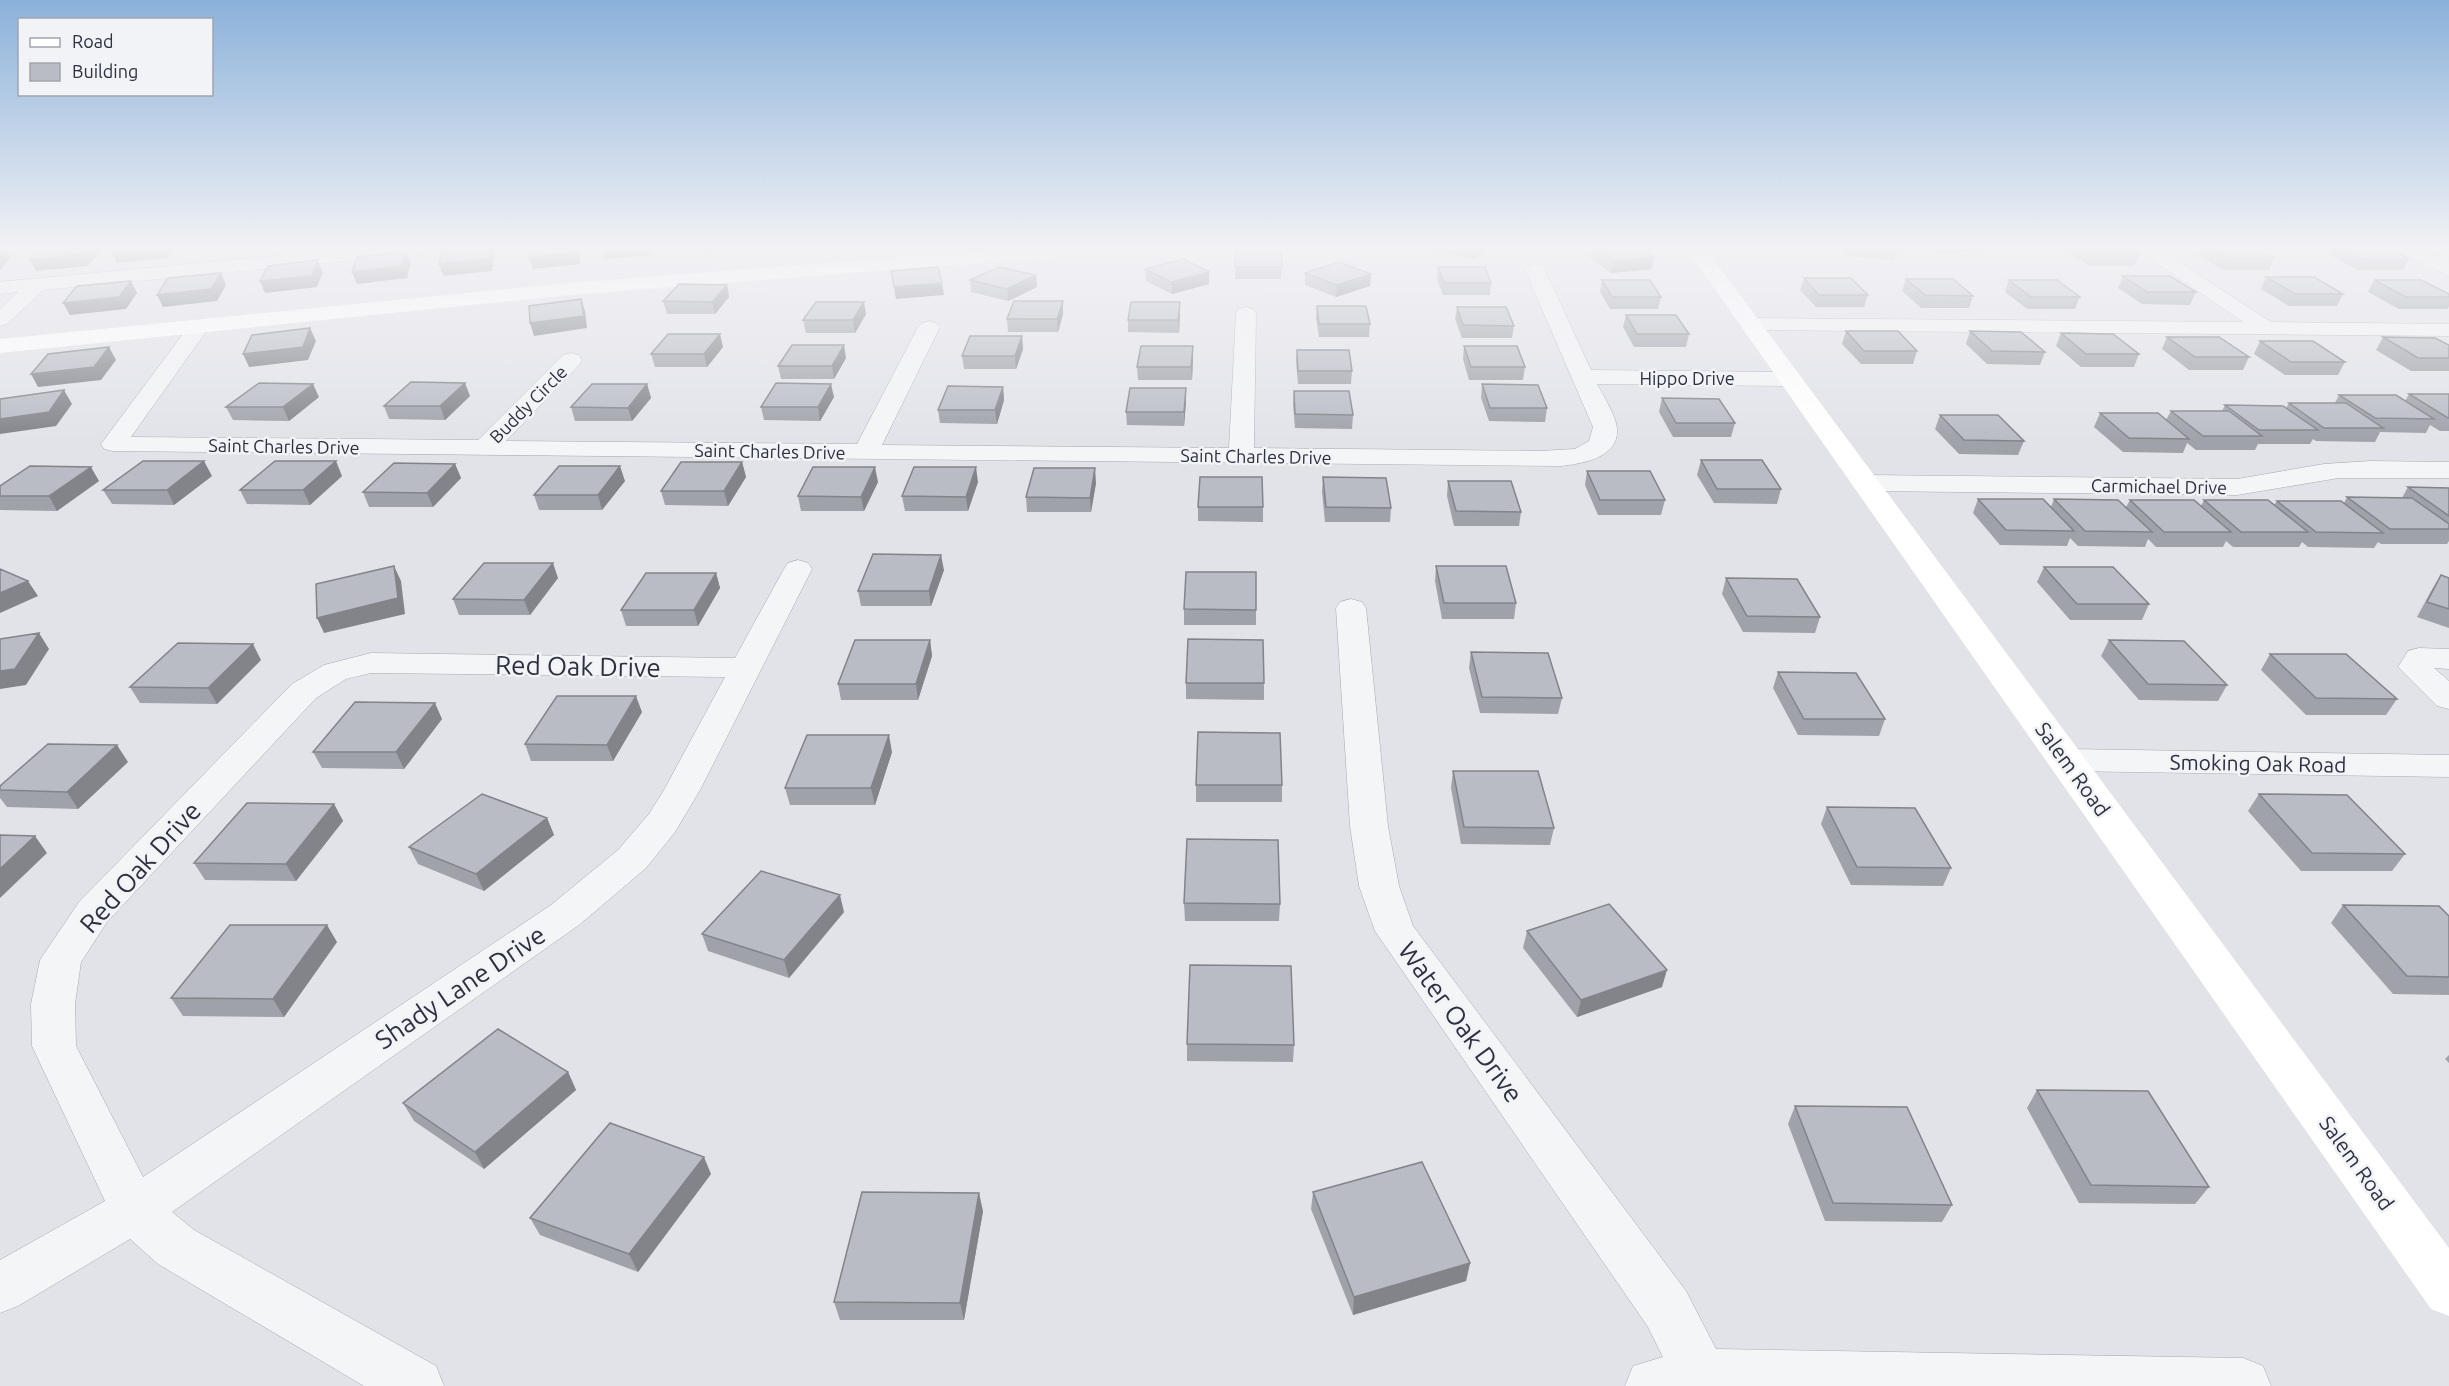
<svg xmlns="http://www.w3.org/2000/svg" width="2449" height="1386" viewBox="0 0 2449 1386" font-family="Ubuntu,sans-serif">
<rect width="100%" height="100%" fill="#e2e3e9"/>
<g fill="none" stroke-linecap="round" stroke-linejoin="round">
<defs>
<path id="street" d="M360,248H429L427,252L420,254L43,290L7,324L0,326V309L18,292L0,294V282Z
M2135,248H2157L2271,322L2449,324V336L1750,330L1743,328L1739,324L1743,320L1750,318L2243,322Z
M2396,248H2420L2449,263V276L2398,252Z
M1535,264L1542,266L1545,270L1591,370L1790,372L1798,374L1801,379L1798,384L1790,386L1597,384C1603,395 1616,416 1617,428C1620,458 1581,464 1560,466L113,451L104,449L101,444L192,322L199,320L206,322L210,326L131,437L478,440L563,355L571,353L579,355L582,360L579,365L506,441L857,444L918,327L922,323L929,321L936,323L940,327L882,445L1229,448L1236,313L1239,309L1246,307L1253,309L1256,313L1254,448L1539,451L1575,449L1589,441L1593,427L1525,270L1528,266Z
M2371,461L2449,462V478H2339L2237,495L1866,491L1857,489L1853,483L1857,477L1866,475L2237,479L2324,464Z
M798,560L808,563L812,569L700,790L675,832L646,868L579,925L172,1212L194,1230L436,1366L444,1386H364L158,1264L130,1239L18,1306L0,1313V1260L105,1201L32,1046L31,1004L40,960L79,902L292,684L324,665L371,653L735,658L784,569L788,563ZM371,673L725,677L664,790L649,814L618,850L551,905L143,1177L76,1046L75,1004L81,962L107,922L316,698L346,679Z
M1351,599L1362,602L1366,608L1388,826L1399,886L1413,926L1686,1291L1716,1349L2243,1358L2263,1366L2271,1386H1625L1633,1366L1663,1357L1648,1327L1375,931L1359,886L1350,826L1336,608L1340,602Z
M2419,648L2449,649V669L2434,668L2449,681V709L2437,706L2398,667L2408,651Z
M2067,749L2449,755V777L2067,771L2055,768L2049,760L2055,752Z"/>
</defs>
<!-- street casing -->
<use href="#street" stroke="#a8aab3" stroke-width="1"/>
<!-- street -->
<use href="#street" fill="#f4f5f7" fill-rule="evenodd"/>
<!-- secondary -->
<path fill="#fff" fill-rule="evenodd" d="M1020,248H1102L1100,252L1093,254L569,295L0,353V339L569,283Z
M1686,248H1705L2449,1248V1316L2431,1309Z"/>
</g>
<!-- wall -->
<path fill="#9fa2a9" d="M1434,248H1491L1473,259L1433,251Z
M1592,248H1640L1652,269L1611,273L1590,258Z
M1844,248H1898L1894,260L1848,256Z
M1927,248H1977L1976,251L1939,254Z
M2069,248H2130L2139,254L2134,266H2089L2068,251Z
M2201,248H2256L2274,258L2269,270H2223L2198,255Z
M2332,248H2387L2409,259L2403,270H2357L2329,255Z
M1236,252L1282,267L1281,279H1235Z
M1438,267L1491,283L1490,295H1443L1437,279Z
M1145,269L1209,272V284L1172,294L1146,281Z
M1305,273L1371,274L1370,286L1336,297L1305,285Z
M1036,275L1037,287L1008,301L971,292L970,280Z
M2123,276L2196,292L2190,305L2142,304L2118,288Z
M2266,277L2343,294L2337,306H2289L2261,289Z
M1804,278L1868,295L1864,307H1816L1800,290Z
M1906,279L1973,296L1969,308H1921L1902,291Z
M1602,280L1661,297L1658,309H1610L1600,292Z
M2009,280L2080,297L2075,309H2027L2005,292Z
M2374,280L2449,294V307L2447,309H2399L2368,292Z
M727,285L729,297L715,314H667L663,301Z
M1063,301V314L1058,332H1008L1007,319Z
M1317,306L1370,324L1369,337H1319L1316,318Z
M1457,307L1514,326L1512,338H1462L1455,319Z
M866,314L855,333H806L803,320Z
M1180,314L1179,333L1128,332V320Z
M1626,315L1689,334L1686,347H1634L1623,327Z
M1846,331L1917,351L1913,364H1861L1842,344Z
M1970,331L2045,352L2040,365L1987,364L1966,344Z
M2061,333L2139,354L2134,367H2081L2056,346Z
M1022,336L1023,349L1016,369H964L962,356Z
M2167,337L2249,357L2243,370H2189L2162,349Z
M2383,337L2449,345V371H2411L2376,350Z
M2260,341L2345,362L2338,375H2285L2254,354Z
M1464,346L1525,367L1523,380H1469L1463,359Z
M723,347L707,367H655L651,354Z
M1297,350L1352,371L1351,384H1298L1296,362Z
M846,358L834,379H781L778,366Z
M1193,359L1192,380H1138L1137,367Z
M647,384L651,398L632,421H575L571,407Z
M1482,384L1547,408L1545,422L1489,421L1481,398Z
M1003,387L1004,400L997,424L940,423L938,410Z
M1294,391L1353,415L1352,429L1295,428L1293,404Z
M2409,394H2449V431H2440L2430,425L2426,433L2380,432L2375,442L2316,441L2313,439L2310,444H2258L2255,450H2196L2187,443L2183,453L2123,452L2094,427L2100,413L2166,420L2171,411H2222L2225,405L2286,408L2289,403H2335L2339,395L2405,401Z
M470,396L445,420L389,419L384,406Z
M319,397L289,421L233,420L226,407Z
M834,397L820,421L764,420L761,407Z
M1662,398L1735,423L1731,437H1673L1659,412Z
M1186,402L1184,426L1127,425L1126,412Z
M1940,415L2024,441L2018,455L1959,454L1935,429Z
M1701,460L1781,489L1777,504L1714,503L1697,475Z
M742,462L746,477L728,506L665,505L661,491Z
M455,464L461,478L433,507H369L363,492Z
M1587,471L1665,500L1661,515H1598L1585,485Z
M212,476L174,505L112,504L103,490Z
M342,476L310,505L247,504L240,490Z
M1323,477L1391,508L1390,522H1325L1322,492Z
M99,481L57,511L0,510V486Z
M625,481L602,510H539L534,495Z
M1448,481L1521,512L1519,526H1454L1447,496Z
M878,482L864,511H801L798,496Z
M978,482L968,511H905L902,496Z
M1096,483L1091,512H1027L1026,497Z
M2408,487L2449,488V541L2447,544H2381L2378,542L2374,548L2308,547L2302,542L2299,547H2233L2226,541L2223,547H2156L2148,539L2145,547L2078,546L2070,538L2067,546L2000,545L1973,513L1978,499L2051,507L2054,499L2126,507L2130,500L2201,506L2204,500L2274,505L2277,501L2344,503L2347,497L2402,498Z
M1198,507H1263V522L1198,521Z
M1436,566L1516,603L1514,619H1442L1435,581Z
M2044,567L2149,604L2142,620H2070L2037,582Z
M944,570L931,606H861L858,591Z
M716,573L720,588L698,626H626L621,610Z
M2441,575L2449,578V628L2417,617L2431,591Z
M558,578L530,615H459L453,599Z
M1726,578L1820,617L1815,633L1743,632L1722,594Z
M1184,609L1256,610V625H1184Z
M930,640L932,656L918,700H841L838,684Z
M2109,640L2227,685L2218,701L2139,700L2101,656Z
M1471,652L1562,698L1558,714L1480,713L1469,668Z
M2270,654L2397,699L2386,715H2306L2261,670Z
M261,660L217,704L140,703L130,687Z
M1778,672L1885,719L1879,736L1798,735L1773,688Z
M1186,683H1264V700L1186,699Z
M642,712L613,761H531L525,744Z
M442,719L404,769L322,768L313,752Z
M892,752L875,805H790L785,788Z
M128,762L78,809L7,807L0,798V786Z
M1453,771L1554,828L1550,845L1461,844L1451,788Z
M1196,785H1282V802H1196Z
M2259,794L2405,854L2392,871H2301L2248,811Z
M334,804L343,821L296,881L205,880L194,863Z
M1827,807L1951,868L1943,886L1851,885L1821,824Z
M547,818L554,835L484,891L418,864L409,847Z
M1184,903L1280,904L1279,921H1185Z
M2343,905L2449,916V995L2393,994L2331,923Z
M844,912L789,978L708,951L702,934Z
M1527,931L1662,987L1577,1017L1523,948Z
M337,942L284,1017L183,1016L171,998Z
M1187,1044L1294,1045L1293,1062L1187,1061Z
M2449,1055V1063L2445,1059Z
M568,1072L576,1090L484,1169L414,1121L403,1103Z
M2037,1090L2209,1187L2195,1204L2079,1203L2027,1108Z
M1795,1106L1952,1205L1942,1222L1825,1221L1788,1124Z
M711,1174L638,1272L540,1235L530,1218Z
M1313,1192L1470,1263L1466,1281L1353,1315L1311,1209Z
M983,1211L964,1320H840L834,1302Z"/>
<!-- shaded-wall -->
<path fill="#82848a" d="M4,248H6L11,258L0,270V252Z
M87,248H98L100,251L88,266L36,271L30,260Z
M147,248H175L168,258L117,263L112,252Z
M256,248H273L256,250Z
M490,248H491L494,256L492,271L443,276L439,264Z
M577,248H579L580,250V264L533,269L529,258Z
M602,248H653L651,255L605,259Z
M700,248H737L701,251Z
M1475,248H1491L1473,259Z
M1941,248H1977L1976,251L1939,254Z
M406,251L411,263L407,278L357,284L352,272Z
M1654,257L1652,269L1611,273L1613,261Z
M318,260L323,272L317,287L265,293L260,281Z
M1209,272V284L1172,294L1171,282Z
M221,273L226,285L217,301L163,307L157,295Z
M1371,274L1370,286L1336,297L1337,285Z
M1036,275L1037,287L1008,301L1007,289Z
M131,281L137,293L126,309L70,315L63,303Z
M942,283L944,295L896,299L894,287Z
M727,285L729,297L715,314L712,302Z
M581,299L585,311L587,328L534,336L530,323Z
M1063,301V314L1058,332L1057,319Z
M864,302L866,314L855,333L853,320Z
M1180,302V314L1179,333L1178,320Z
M310,328L316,341L308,360L249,367L243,354Z
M720,334L723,347L707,367L704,354Z
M1022,336L1023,349L1016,369L1015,356Z
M844,345L846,358L834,379L832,366Z
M1193,346V359L1192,380L1191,367Z
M109,347L116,360L101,380L38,387L31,374Z
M465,383L470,396L445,420L440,406Z
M313,384L319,397L289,421L283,407Z
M647,384L651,398L632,421L628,408Z
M831,384L834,397L820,421L818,407Z
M1003,387L1004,400L997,424L995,410Z
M1186,388V402L1184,426V412Z
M64,390L72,404L56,426L0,434V419Z
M204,461L212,476L174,505L167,490Z
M336,461L342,476L310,505L303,490Z
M742,462L746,477L728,506L724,491Z
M455,464L461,478L433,507L427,493Z
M620,466L625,481L602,510L598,495Z
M91,467L99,481L57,511L49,496Z
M875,467L878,482L864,511L861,497Z
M976,467L978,482L968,511L966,497Z
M1095,468L1096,483L1091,512L1090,498Z
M941,555L944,570L931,606L929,591Z
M553,563L558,578L530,615L524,600Z
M394,566L401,581L405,614L324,633L317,618Z
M716,573L720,588L698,626L694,610Z
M28,581L38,596L0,613V593Z
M39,633L49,649L26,685L0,689V671Z
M930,640L932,656L918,700L916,684Z
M253,644L261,660L217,704L208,688Z
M636,696L642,712L613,761L607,745Z
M435,703L442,719L404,769L396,752Z
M889,735L892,752L875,805L871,788Z
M117,745L128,762L78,809L67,792Z
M334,804L343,821L296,881L286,864Z
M547,818L554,835L484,891L476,874Z
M35,836L47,853L0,898V869Z
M840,895L844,912L789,978L784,960Z
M327,925L337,942L284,1017L273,999Z
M1667,970L1662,987L1577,1017L1581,1000Z
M568,1072L576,1090L484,1169L475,1152Z
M704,1157L711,1174L638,1272L629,1254Z
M979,1193L983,1211L964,1320L960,1303Z
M1470,1263L1466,1281L1353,1315L1354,1297Z"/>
<!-- building -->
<path fill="#b9bcc5" stroke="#82848a" stroke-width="1.5" d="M41,248H87L82,254L30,260Z
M114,248H147L112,252Z
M457,248H490L488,259L439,264L442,250Z
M530,248H577V252L529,258Z
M1594,248H1640L1654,257L1613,261Z
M2085,248H2130L2139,254H2094Z
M2211,248H2256L2274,258H2228Z
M2343,248H2387L2409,259H2363Z
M406,251L402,266L352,272L357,257Z
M1236,252H1281L1282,267H1235Z
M1183,259L1209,272L1171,282L1145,269Z
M318,260L312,276L260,281L268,266Z
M1339,262L1371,274L1337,285L1305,273Z
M938,267L942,283L894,287L891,271Z
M999,267L1036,275L1007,289L970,280Z
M1438,267H1485L1491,283H1444Z
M221,273L211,289L157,295L168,278Z
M2123,276H2170L2196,292H2147Z
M2266,277H2314L2343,294H2295Z
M1804,278H1851L1868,295H1819Z
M1906,279H1953L1973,296L1925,295Z
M1602,280H1650L1661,297H1612Z
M2009,280H2057L2080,297H2031Z
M2374,280H2421L2449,294V297H2406Z
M131,281L119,297L63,303L77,286Z
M679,284L727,285L712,302L663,301Z
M581,299L584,316L530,323L529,306Z
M1014,301H1063L1057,319H1007Z
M816,302H864L853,320H803Z
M1131,302H1180L1178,320H1128Z
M1317,306H1366L1370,324H1319Z
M1457,307H1506L1514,326L1463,325Z
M1626,315H1676L1689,334H1637Z
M310,328L303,347L243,354L252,335Z
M1846,331H1898L1917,351H1864Z
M1970,331L2021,332L2045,352L1992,351Z
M2061,333L2113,334L2139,354H2086Z
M668,334H720L704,354H651Z
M970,336H1022L1015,356H962Z
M2167,337H2219L2249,357H2195Z
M2383,337L2435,338L2449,345V358H2418Z
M2260,341H2313L2345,362H2291Z
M792,345H844L832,366H778Z
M1141,346H1193L1191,367H1137Z
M1464,346H1517L1525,367H1471Z
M109,347L94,367L31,374L48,354Z
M1297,350H1349L1352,371H1298Z
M411,382L465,383L440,406H384Z
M259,383L313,384L283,407H226Z
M776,383L831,384L818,407H761Z
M592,384H647L628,408L571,407Z
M1482,384L1538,385L1547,408H1490Z
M948,386L1003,387L995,410H938Z
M1130,388H1186L1184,412H1126Z
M64,390L49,412L0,419V399Z
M1294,391H1349L1353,415L1295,414Z
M2409,394H2449V418H2448Z
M2339,395H2396L2434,419L2375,418Z
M1662,398L1719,399L1735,423H1676Z
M2289,403H2346L2383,428H2324Z
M2225,405L2283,406L2318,430H2259Z
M2171,411H2229L2262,436H2203Z
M2100,413H2158L2189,439L2129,438Z
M1940,415H1998L2024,441L1964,440Z
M1701,460H1762L1781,489H1717Z
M143,461H204L167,490H103Z
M275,461H336L303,490H240Z
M681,462H742L724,491H661Z
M394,463L455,464L427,493L363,492Z
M30,466L91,467L49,496H0V486Z
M559,466H620L598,495H534Z
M813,467H875L861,497L798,496Z
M914,467H976L966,497L902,496Z
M1034,468H1095L1090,498L1026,497Z
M1587,471H1650L1665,500H1600Z
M1200,477H1262L1263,507H1198Z
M1323,477L1386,478L1391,508L1326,507Z
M1448,481H1511L1521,512L1456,511Z
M2408,487L2449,488V516Z
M2347,497L2412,498L2449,524V529H2390Z
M1978,499H2043L2074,531L2006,530Z
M2054,499L2118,500L2152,532L2085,531Z
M2130,500H2194L2231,532H2164Z
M2204,500H2268L2308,532H2241Z
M2277,501H2341L2383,533L2316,532Z
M873,554L941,555L929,591H858Z
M484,563H553L524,600L453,599Z
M394,566L398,598L317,618L316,584Z
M1436,566H1506L1516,603H1444Z
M2044,567H2113L2149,604H2077Z
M0,569L28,581L0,593Z
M1186,572H1256V610L1184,609Z
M646,573H716L694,610H621Z
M2441,575L2449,578V609L2427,602Z
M1726,578L1797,579L1820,617L1747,616Z
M39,633L15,669L0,671V639Z
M1188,639L1263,640L1264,683H1186Z
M855,640H930L916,684H838Z
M2109,640L2184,641L2227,685L2148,684Z
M178,643L253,644L208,688L130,687Z
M1471,652L1548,653L1562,698L1482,697Z
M2270,654H2346L2397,699L2316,698Z
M1778,672L1856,673L1885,719H1804Z
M557,696H636L607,745L525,744Z
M355,702L435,703L396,752H313Z
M1198,732L1280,733L1282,785H1196Z
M807,735H889L871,788H785Z
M48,744L117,745L67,792L0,790V786Z
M1453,771H1538L1554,828L1464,827Z
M482,794L547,818L476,874L409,847Z
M2259,794L2347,795L2405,854L2312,853Z
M247,803L334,804L286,864L194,863Z
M1827,807L1915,808L1951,868L1857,867Z
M0,835L35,836L0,869Z
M1187,839L1278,840L1280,904L1184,903Z
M761,871L840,895L784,960L702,934Z
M1609,904L1667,970L1581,1000L1527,931Z
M2343,905L2439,906L2449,916V977L2407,976Z
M230,925H327L273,999L171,998Z
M1190,965L1291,966L1294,1045L1187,1044Z
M498,1029L568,1072L475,1152L403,1103Z
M2037,1090L2148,1091L2209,1187L2091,1185Z
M1795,1106L1907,1107L1952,1205L1833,1203Z
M610,1123L704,1157L629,1254L530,1218Z
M1422,1162L1470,1263L1354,1297L1313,1192Z
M862,1192L979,1193L960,1303L834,1302Z"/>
<!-- sky -->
<linearGradient id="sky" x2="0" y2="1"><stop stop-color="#8bb1da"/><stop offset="0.56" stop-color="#f2f2f5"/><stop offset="1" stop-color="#f2f2f5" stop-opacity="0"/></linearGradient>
<rect width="2449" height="442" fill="url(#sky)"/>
<g text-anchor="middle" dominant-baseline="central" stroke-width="5" stroke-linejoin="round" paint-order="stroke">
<!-- far-street labels -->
<g font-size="18" fill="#2c303f" stroke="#f1f3f6">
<text x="1687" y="378">Hippo Drive</text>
<text transform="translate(528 404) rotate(-45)">Buddy Circle</text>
<text transform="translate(284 446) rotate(1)">Saint Charles Drive</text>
<text transform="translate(770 451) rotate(1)">Saint Charles Drive</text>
<text transform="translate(1256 456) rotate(1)">Saint Charles Drive</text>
<text transform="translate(2159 486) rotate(1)">Carmichael Drive</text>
</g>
<!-- street labels -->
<g font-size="21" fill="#2c303f" stroke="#f1f3f6">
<text transform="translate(2258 763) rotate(1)">Smoking Oak Road</text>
<text transform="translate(2073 769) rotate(54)">Salem Road</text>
<text transform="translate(2357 1163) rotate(54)">Salem Road</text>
</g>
<!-- near-street labels -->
<g font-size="26" fill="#2c303f" stroke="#f1f3f6">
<text transform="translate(578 666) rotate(1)">Red Oak Drive</text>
<text transform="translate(140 867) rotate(-48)">Red Oak Drive</text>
<text transform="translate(460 987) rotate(-34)">Shady Lane Drive</text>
<text transform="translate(1461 1022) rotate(54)">Water Oak Drive</text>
</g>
</g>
<!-- legend -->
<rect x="18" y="18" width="195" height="78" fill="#f1f3f6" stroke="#a2a5ad" stroke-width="1.5"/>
<rect x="30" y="38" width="30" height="9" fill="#ffffff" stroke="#a2a5ad" stroke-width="1.5"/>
<text x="72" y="48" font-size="18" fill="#2c303f">Road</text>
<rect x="30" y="63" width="30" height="18" fill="#b9bcc5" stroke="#a2a5ad" stroke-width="1.5"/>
<text x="72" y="78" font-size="18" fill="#2c303f">Building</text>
</svg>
